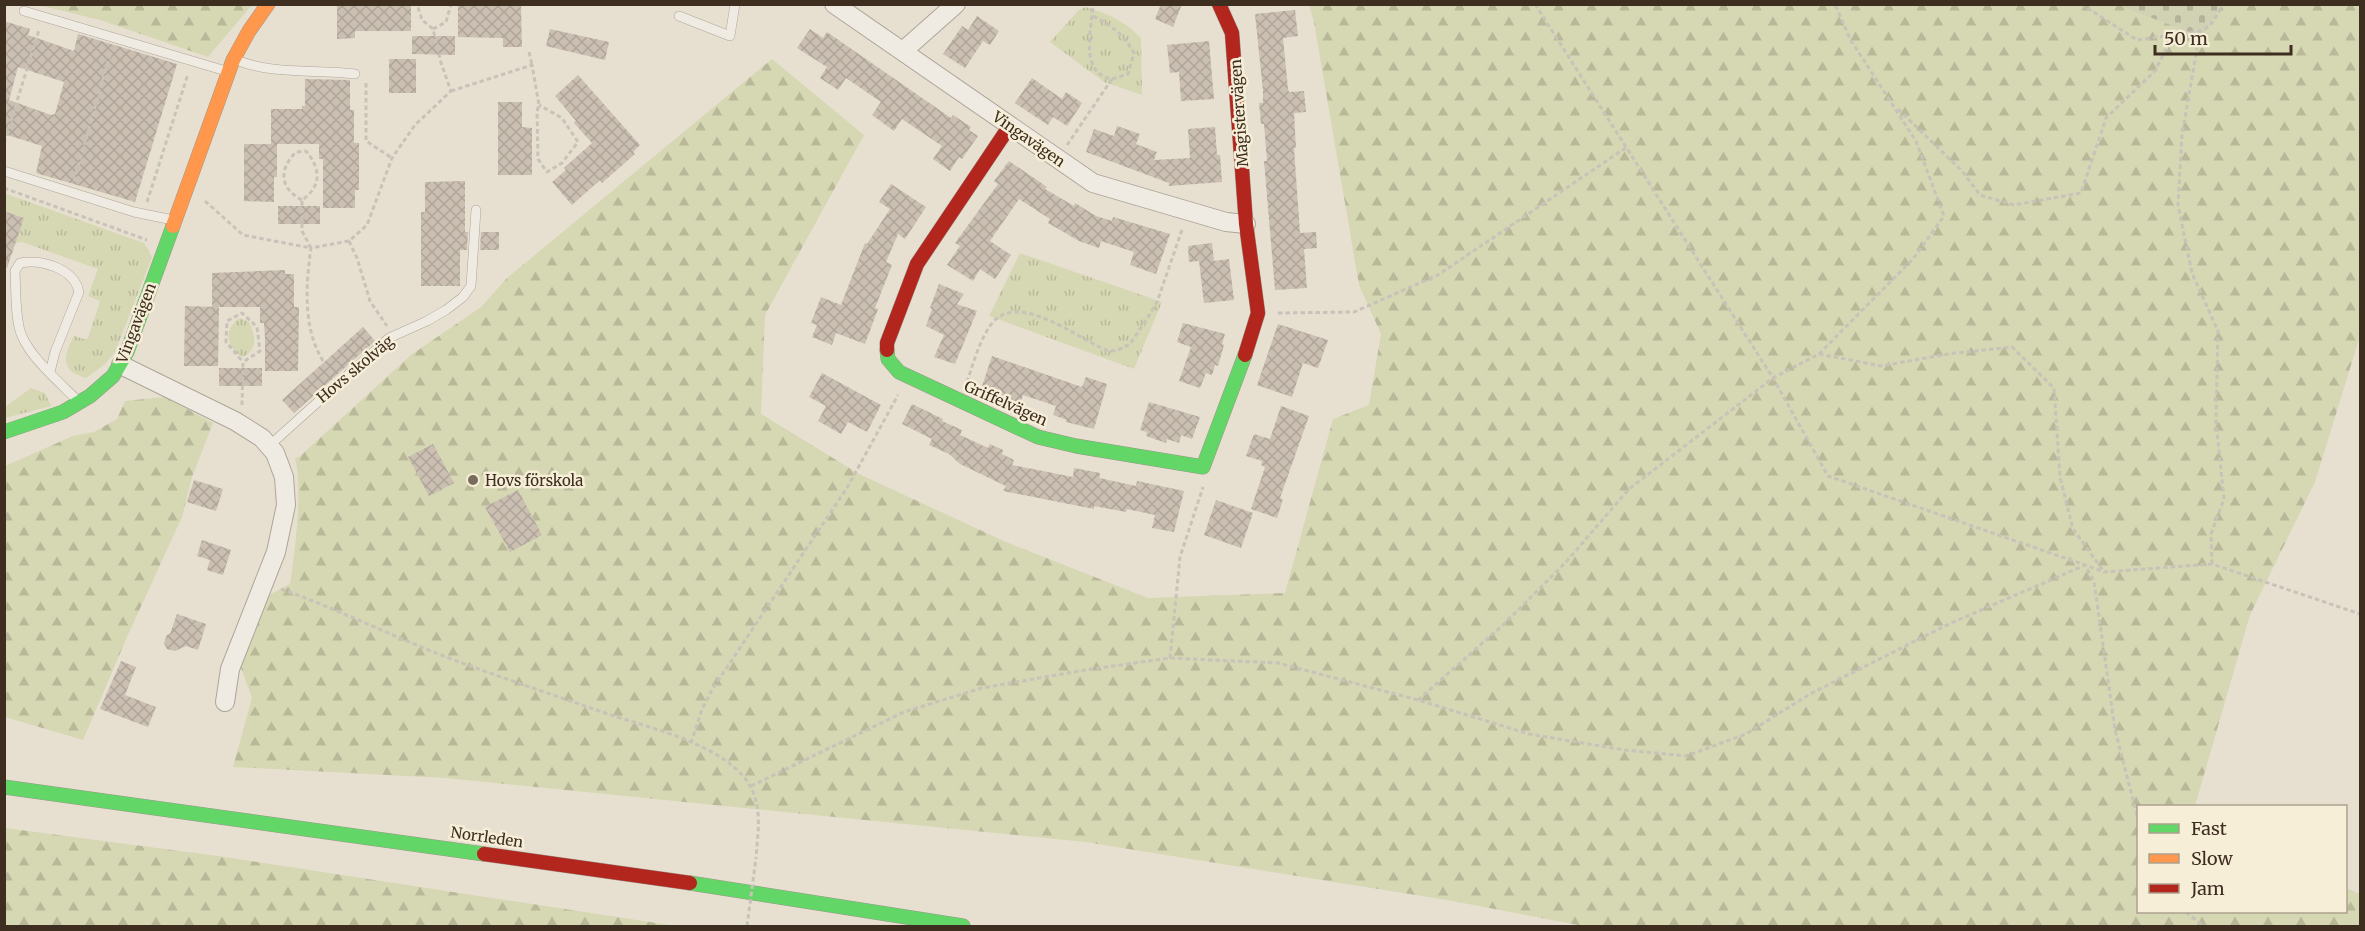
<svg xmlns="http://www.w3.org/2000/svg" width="2365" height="931" viewBox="0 0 2365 931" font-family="Merriweather,serif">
<defs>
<pattern id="grass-tufts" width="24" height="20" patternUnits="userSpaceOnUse" patternTransform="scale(1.5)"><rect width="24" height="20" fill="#d6d7b3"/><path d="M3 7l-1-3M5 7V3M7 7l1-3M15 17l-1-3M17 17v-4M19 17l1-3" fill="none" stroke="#b9b99a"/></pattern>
<pattern id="forest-firs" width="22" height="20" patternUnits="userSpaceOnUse" patternTransform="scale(1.5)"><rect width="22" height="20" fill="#d6d7b3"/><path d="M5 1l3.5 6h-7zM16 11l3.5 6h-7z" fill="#b9b99a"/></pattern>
<pattern id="cemetery-stones" width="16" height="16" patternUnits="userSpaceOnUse" patternTransform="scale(1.5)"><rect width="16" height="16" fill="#d1d1b3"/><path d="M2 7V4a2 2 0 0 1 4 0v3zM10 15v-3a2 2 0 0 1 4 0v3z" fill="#b4b49a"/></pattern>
<pattern id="building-cross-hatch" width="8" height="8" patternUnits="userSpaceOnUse" patternTransform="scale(1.5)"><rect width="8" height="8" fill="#cbbfb2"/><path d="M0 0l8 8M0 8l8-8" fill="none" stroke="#afa499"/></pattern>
</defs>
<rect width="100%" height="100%" fill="#e7e0d1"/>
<!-- grass -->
<path fill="url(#grass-tufts)" d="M1085,7C1107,13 1125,21 1141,38L1142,95L1104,82L1050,42L1079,10Z
M4,193L144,243L152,257L115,352L105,364L86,378C60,371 63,356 74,336L84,339L88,338L100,301L88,296L98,269L22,242L15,243L24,218L5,211Z
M1020,253L1162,302L1134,369L989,316Z
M240,318L249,322C256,335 258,350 243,357C226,349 223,328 240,318Z
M31,388L45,393L51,406L5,418V407Z"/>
<!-- forest -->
<path fill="url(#forest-firs)" d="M2118,4L2202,37L2222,5H2360V336L2315,482L2250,615L2195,806H2138V912H2346V888L2360,894V926H1583L1447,900L1085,842L445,778L233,767L252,698L240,665L269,595L290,584C295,551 303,489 295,458L299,457L411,355L481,307L507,278L772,59L864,135L765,315L761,414L859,474L1006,542L1148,598L1285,593L1333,419L1369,405L1381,334L1359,285L1314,22L1309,5Z
M38,5H252L208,57L100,20Z
M165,397L213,423L192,477L182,517L127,637L83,740L5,717V466L73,436L94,432L117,419L125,401Z
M5,828L218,856L676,926H5Z"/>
<!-- cemetery -->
<path fill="url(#cemetery-stones)" d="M2118,5H2222L2202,37Z"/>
<!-- building -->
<path fill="url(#building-cross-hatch)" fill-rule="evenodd" d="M337,4H411V31H355V38L337,39Z
M458,4H521L522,47H503V38L458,37Z
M1161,4H1182L1173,27L1155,19Z
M1295,10L1298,36L1283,38L1288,89L1289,92L1304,91L1306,112L1294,113L1296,148H1294L1300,233L1316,232L1317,248L1304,249L1307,288L1275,290L1264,161H1267L1264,124H1261L1259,103H1263V91L1255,14Z
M977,16L999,31L990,45L983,41L965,68L943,54L962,26L968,30Z
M4,21L30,29L28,35L74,51L78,34L177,64L135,202L36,173L42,146L4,134ZM18,67L64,82L55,114L51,115L9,100Z
M550,29L609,42L605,60L546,46Z
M810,29L823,38L827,32L951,118L953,115L971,127L969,130L978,136L962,159L959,157L950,171L933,159L942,146L902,119L894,131L872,115L881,102L846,78L838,90L820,78L827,67L797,48Z
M412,36H455V55L412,54Z
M1209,41L1214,99L1181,101L1179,72L1170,73L1167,45Z
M389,59H416V93H389Z
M578,75L640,145L633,152L635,154L602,183L600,180L572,205L552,182L566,170L564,168L592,143L574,123L576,121L555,96Z
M1032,78L1062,99L1066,92L1082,103L1067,126L1053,117L1048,125L1015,103Z
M305,79L350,80V110H354V143H359V190H355V208H323V159H319V144H271V109H302V106H305Z
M498,102H522V127L532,128V175H498Z
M1117,126L1140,134L1136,144L1157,152L1154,160L1190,158L1188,129L1215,127L1217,155H1220L1222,182L1169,186V183L1086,152L1094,129L1114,136Z
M244,144H277V177H274V202L244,201Z
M1009,161L1047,187L1045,189L1074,206L1075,203L1096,216L1112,221L1113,217L1170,234L1156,274L1130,265L1134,252L1101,241L1099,248L1079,241L1048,223L1050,219L1019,199L990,241L1011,255L995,279L980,269L973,281L947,265L960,246L955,243L998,184L994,181Z
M465,181V232H468L467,250H460V286H421V212H425V182Z
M891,184L926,207L905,239L898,234L886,262L892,265L875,308L878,309L865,344L836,333L832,345L812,337L817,325L811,323L821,297L841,305L865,243L867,244L890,209L879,202Z
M278,206H320V224H278Z
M4,211L24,218L7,268H4Z
M481,232H499V250H480Z
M1212,243L1214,261L1229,259L1234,300L1204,303L1199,261L1189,262L1188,246Z
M285,270V274H294V307H299L298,371H265V338L264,323H260V307H212V273Z
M939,284L964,294L957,304L977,311L955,364L934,357L944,335L926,326L932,309L930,308Z
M185,306L219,307L218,366H184Z
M1183,323L1225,334L1222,344L1224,345L1218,366L1215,365L1212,375L1206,373L1200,388L1179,381L1191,347L1177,342Z
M1278,324L1328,340L1318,368L1303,363L1292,397L1257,385Z
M363,327L375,341L294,413L282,400Z
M992,356L1082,387L1086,377L1107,384L1094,429L1066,422L1067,420L1053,415L1056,406L1023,395L1020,404L999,397L1000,392L982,386Z
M219,368H262V386H219Z
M822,373L881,405L867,432L848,422L841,434L818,421L826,406L809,397Z
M1149,402L1200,417L1192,439L1181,435L1179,443L1167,439L1166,443L1146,436L1147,432L1140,430Z
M912,404L943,419L942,421L962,430L960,435L988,448L990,444L1003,450L1002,454L1014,460L1012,465L1073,477L1074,468L1100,473L1099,478L1136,486L1137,481L1184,491L1174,532L1152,528L1155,515L1127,509L1126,512L1094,506V509L1003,491L1006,486L960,464L949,454L929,445L932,439L902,424Z
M1281,406L1309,416L1280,498L1283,499L1277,518L1251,509L1265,467L1261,465L1262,461L1246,456L1254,434L1270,439Z
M433,444L454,483L429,496L408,457Z
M194,480L223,489L216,511L187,502Z
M518,490L542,535L510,552L485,507Z
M1216,500L1253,513L1241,548L1204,535Z
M202,540L231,550L223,575L207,570L210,560L197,556Z
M177,614L206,624L198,650L186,646L175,651L167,649L164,643L167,635L170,634Z
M121,661L136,667L125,695L156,707L148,727L100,709Z"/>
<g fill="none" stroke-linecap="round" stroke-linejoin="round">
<defs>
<path id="lane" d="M24,11L226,71
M679,16L730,36L735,4
M236,60C274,75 315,69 355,74
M4,171L134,212L173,220
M50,372L55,352L79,292C74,268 41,259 20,263L15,271C16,288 15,322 22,336C31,358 60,383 77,400
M270,445L389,338L427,321L446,310L463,297L471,286L476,210"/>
<path id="street" d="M834,4L1093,183L1226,222L1246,224
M903,51L956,4
M121,365L235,421L262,438L275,453L284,477L286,505L276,552L230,669L225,702"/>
<path id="fast" d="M887,350L888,359L899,372L1038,437L1076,446L1203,467L1245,355
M4,432L63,412L90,396L113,376L127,352L173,226
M4,787L484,854
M690,883L963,926"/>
<path id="slow" d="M173,226L233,60L249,31L268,4"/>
<path id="jam" d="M1219,4L1232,33L1246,224L1258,313L1245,355
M887,350V343L917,264L1009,127
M484,854L690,883"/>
</defs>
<!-- lane casing -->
<use href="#lane" stroke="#ada599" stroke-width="10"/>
<!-- street casing -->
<use href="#street" stroke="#ada599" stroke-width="20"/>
<!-- fast casing -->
<use href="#fast" stroke="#9c958a" stroke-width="15"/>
<!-- slow casing -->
<use href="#slow" stroke="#9c958a" stroke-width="15"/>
<!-- jam casing -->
<use href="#jam" stroke="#9c958a" stroke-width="15"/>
<!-- path -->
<path stroke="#c8c2b9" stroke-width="3" stroke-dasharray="4.5 3" stroke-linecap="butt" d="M1535,4L1773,378L1828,476L2085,565L2094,581L2115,730L2138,819
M2081,4L2137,40L2200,31L2210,26L2224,4
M1093,16C1111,25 1124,35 1134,53L1128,74L1112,79
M433,29L446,22L451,4
M2200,31L2182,135L2178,205L2192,273L2218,331L2216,422L2224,499L2211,534L2212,564
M529,52L532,65
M366,83V141L392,158
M451,91L532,65L539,105L537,111L538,159L547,172L562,163L578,142L562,118L539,105
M1898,109L1962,171L1980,195L2014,205L2081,193L2106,118L2155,71L2173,35
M4,143L39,30
M1067,145L1112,79C1078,73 1092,29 1093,4
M74,181L111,51
M4,188L147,240
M205,201L243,235L311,248L302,231V200C322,186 321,169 306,151L296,152C279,169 279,188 302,200
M147,202L188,74
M349,241L357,258L370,301L387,326
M1278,313L1354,312L1438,275L1627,147
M1819,354L1881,366L1948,354L2012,347L2054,388L2060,477L2073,529L2104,572
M332,373C302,339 305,291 311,248L349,241L367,225L392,158L415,125L451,91L441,63L433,29L422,20L417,4
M967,382C973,364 979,342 990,326C1015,288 1077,338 1106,350L1116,351L1130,344L1148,317L1157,302L1183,227
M242,405L243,362L260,351L257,327L242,313L227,321L226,342L243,362
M281,589C340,610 396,638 454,660C505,679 557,696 608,714C650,728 713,742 743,776C764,800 758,829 756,858
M1170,658L1180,557L1203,487
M1418,700L1503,625L1566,562L1629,489L1773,378L1819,354L1913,259L1944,216L1916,141L1850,39L1835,4
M691,743L702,709L713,688L847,488L898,395
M751,786L904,712L982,688L1085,670L1170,658L1278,663L1418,700L1529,734L1625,750L1686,756L1746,734L1810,694L1949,624L2085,565L2104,572L2212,564L2360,614
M2186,912L2202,925L2207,926"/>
<!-- lane -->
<use href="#lane" stroke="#efebe3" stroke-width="9"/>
<!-- street -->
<use href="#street" stroke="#efebe3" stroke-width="18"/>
<!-- fast -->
<use href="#fast" stroke="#63d668" stroke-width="14"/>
<!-- slow -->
<use href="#slow" stroke="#ff974d" stroke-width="14"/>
<!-- jam -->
<use href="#jam" stroke="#b3261e" stroke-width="14"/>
<!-- path-bridge -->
<path stroke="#c8c2b9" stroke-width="3" stroke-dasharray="4.5 3" stroke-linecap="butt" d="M747,926L756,858"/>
</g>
<!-- markers -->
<circle fill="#786c5e" stroke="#f7eed8" stroke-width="2" cx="473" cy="480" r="6"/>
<g text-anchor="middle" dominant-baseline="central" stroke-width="5" stroke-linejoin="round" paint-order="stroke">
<!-- street labels -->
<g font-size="15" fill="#3d2e20" stroke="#f7eed8">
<text transform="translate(1239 113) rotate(-94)">Magistervägen</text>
<text transform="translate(1029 139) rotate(35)">Vingavägen</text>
<text transform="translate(136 323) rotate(-69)">Vingavägen</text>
<text transform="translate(355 369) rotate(-40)">Hovs skolväg</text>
<text transform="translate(1006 403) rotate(24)">Griffelvägen</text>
<text transform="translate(487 837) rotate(8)">Norrleden</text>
</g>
<!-- poi labels -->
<g font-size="15" fill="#3d2e20" stroke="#f7eed8" text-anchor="start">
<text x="485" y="480">Hovs förskola</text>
</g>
</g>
<!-- border -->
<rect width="2365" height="931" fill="none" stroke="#3d2e20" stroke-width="12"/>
<!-- legend -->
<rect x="2137" y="805" width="210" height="108" fill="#f7eed8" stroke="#ada18e" stroke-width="1.5"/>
<rect x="2149" y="824" width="30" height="9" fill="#63d668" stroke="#ada18e" stroke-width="1.5"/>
<text x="2191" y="835" font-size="18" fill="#3d2e20">Fast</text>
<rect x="2149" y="854" width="30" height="9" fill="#ff974d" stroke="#ada18e" stroke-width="1.5"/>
<text x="2191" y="865" font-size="18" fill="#3d2e20">Slow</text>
<rect x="2149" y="884" width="30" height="9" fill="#b3261e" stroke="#ada18e" stroke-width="1.5"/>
<text x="2191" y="895" font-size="18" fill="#3d2e20">Jam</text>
<!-- scale -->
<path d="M2155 45v9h136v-9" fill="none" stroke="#3d2e20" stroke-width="3"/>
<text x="2164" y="45" font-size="18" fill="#3d2e20" stroke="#f7eed8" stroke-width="4.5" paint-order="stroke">50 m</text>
</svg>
